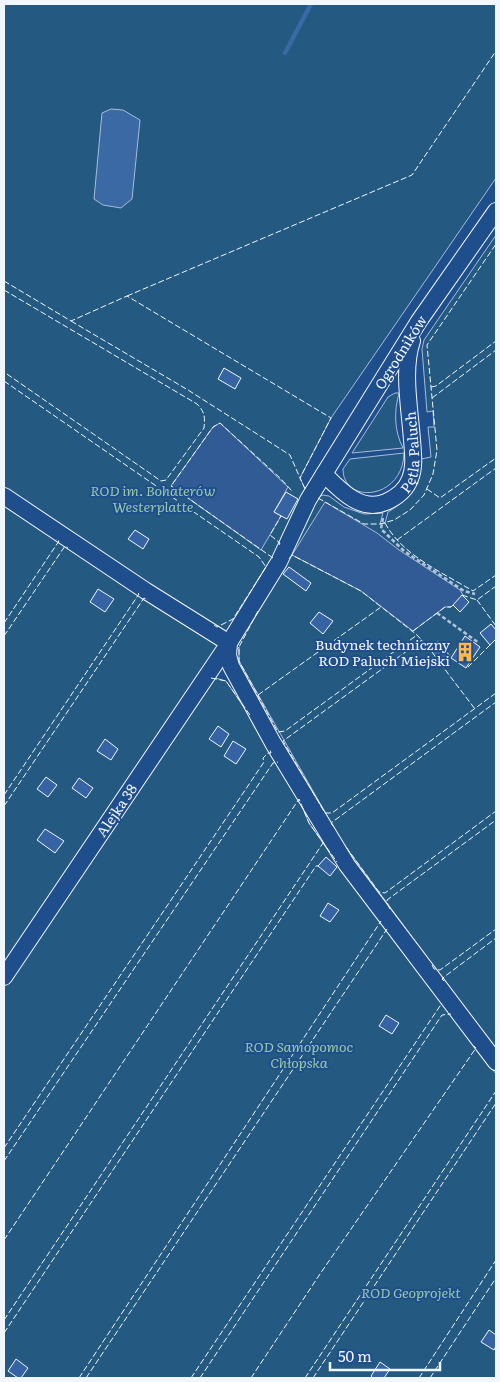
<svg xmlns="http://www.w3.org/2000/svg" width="500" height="1382" viewBox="0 0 500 1382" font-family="Literata,serif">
<rect width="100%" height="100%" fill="#1f4e8c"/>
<!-- green -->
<path fill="#245a82" stroke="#a8bbd7" d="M4,4H496V178L331,418L300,478L306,491L318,498L322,495L329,496L344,507L364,514L383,513L380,524L385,523L388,512C411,498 421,487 421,459L431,457L428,427H434L433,411L427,412L422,349L424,340L496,235V1051L342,842L239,661V647L212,677L226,681L254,722L299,799L309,823L325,846L496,1074V1378H4Z
M395,393H399C394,411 394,431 403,448L352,453L388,397Z
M404,453C403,500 343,505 343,469L350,459Z"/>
<!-- parking -->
<path fill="#305b95" stroke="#a8bbd7" d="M220,423L288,487L274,512L281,516L261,550L171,486L213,427Z
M325,502L377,533L399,550L460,590L463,595L451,607H445L413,631L361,591L292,555Z"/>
<!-- water -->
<path fill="#3b69a3" stroke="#a8bbd7" d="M111,109L123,110L140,120L132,199L121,208L103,205L94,199L102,113Z"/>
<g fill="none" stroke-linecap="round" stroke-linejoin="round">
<!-- stream -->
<path stroke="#3b69a3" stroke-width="4.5" d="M285,53L311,4"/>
</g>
<!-- building -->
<path fill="#3563a3" stroke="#f2f6ff" d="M224,368L241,378L235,389L218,379Z
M286,492L298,499L287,519L274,512Z
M135,530L149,539L143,549L128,539Z
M289,567L311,583L306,591L283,574Z
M98,589L114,599L105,612L90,602Z
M462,595L469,602L460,612L453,605Z
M319,612L333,621L323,634L310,623Z
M491,624L496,630V639L490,645L480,633Z
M465,636L480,647L466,668L451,658Z
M438,641L450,656L440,663L429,648Z
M218,726L229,734L221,747L209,739Z
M105,739L118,749L111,760L97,751Z
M233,741L246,749L236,764L224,756Z
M46,777L57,785L48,797L37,789Z
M79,778L93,788L86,798L72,788Z
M45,829L64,841L55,853L37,840Z
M326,857L337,867L330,876L318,866Z
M328,903L339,910L330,922L320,916Z
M386,1015L399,1023L392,1034L379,1026Z
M489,1330L496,1335V1346L494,1350L481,1342Z
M16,1359L28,1368L21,1378H18L8,1371Z
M380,1362L390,1369L384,1378H373L371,1376Z"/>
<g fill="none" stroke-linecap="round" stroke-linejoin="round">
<defs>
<g id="minor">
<path d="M496,211L419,321L324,474L308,500L279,562L229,643L228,655L231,666L273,743L347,865L496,1062"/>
<path id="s1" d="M324,474C340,490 361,513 386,502C397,497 406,490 410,479C415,467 413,453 412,440C410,410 402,370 412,341"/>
<path d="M4,496L146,591L229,643L4,977"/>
</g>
</defs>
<!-- minor casing -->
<use href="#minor" stroke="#f2f6ff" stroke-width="18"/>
<!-- path -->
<path stroke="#b3c4dc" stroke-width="2.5" stroke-dasharray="4 2.5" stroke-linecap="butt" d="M383,518L381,529L404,551L464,591L475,594
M437,613L479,643"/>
<!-- minor -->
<use href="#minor" stroke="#1f4e8c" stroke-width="16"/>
<!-- fence -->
<path stroke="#f2f6ff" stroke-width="1" stroke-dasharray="6 2.5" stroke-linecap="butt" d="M4,281L71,321L127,296L331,418L300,478L306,491
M4,290L197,404C205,412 205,417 204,428L166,480L161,481L4,372
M127,296L412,175L496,51
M71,321L188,390L290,455L300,478
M4,381L259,557L266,567L233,619L217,627L214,625
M431,387L436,386L496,341
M432,398L496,350
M427,489L440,498L496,458
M318,498L364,524H380L394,520L410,510L424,495L433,474L437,450L427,345L496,244
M385,523C402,555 443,573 473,591L496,575
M397,540L496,468
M279,545L280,543L270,535L281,516
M273,558L171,486L213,427L220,423L280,478L292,491
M289,559L292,555L361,591L417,635L429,648
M462,595L477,600L496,586
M477,600L496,626
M258,611L239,647V661L278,732L285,731L417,635
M4,623L59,541L56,539
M413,631L445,607H451L453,605
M4,636L65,546L68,548
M422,640L283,741L325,813H332L496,693
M440,663L475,709
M468,667L490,645
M211,678L226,681L250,715
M258,695L381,607
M4,795L139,594L138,593
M4,806L144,598L148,600
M333,826L331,823L496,702
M346,847L379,892L385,893L496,811
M390,909L388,905L387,900L496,820
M432,965L434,969L440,970L496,929
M444,981L442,979L444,977L496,938
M4,1148L264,762L263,758L268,753H271L270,750
M4,1161L273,763L278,762
M4,1240L299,799L309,823L337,862
M4,1320L323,843
M4,1333L316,866H318
M79,1378L381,921
M86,1378L387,929
M191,1378L442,1003
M200,1378L442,1015L451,1014
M251,1378L320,1274L476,1048L474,1046
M305,1378L496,1091
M313,1378L496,1103
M419,1378L496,1260
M430,1378L496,1278"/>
</g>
<!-- icons -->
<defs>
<symbol id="building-bare" viewBox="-9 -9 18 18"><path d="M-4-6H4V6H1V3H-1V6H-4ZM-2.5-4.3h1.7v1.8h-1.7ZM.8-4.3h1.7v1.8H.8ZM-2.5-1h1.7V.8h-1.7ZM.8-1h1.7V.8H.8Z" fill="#ffb74d" stroke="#1f4e8c" stroke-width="2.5" paint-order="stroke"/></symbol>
</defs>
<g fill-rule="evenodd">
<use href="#building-bare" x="451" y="638" width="28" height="28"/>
</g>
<g text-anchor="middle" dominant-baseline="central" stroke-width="4" stroke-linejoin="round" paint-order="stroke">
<!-- street labels -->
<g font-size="14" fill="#f2f6ff" stroke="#1f4e8c">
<text transform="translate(400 352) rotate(-58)">Ogrodników</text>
<text stroke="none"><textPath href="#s1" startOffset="134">Pętla Paluch</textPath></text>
<text transform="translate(116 810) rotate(-56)">Alejka 38</text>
</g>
<!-- park labels -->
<g font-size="14" font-style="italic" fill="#97c8a6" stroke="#1f4e8c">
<text x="153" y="490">ROD im. Bohaterów<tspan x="153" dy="16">Westerplatte</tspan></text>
<text x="299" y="1046">ROD Samopomoc<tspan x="299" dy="16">Chłopska</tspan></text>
<text x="411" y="1292">ROD Geoprojekt</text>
</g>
<!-- poi labels -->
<g font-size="14" fill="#f2f6ff" stroke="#1f4e8c" text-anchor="end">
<text x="450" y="644">Budynek techniczny<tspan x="450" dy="16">ROD Paluch Miejski</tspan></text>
</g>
</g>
<!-- border -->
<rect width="500" height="1382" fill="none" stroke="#f2f6ff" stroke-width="10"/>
<!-- scale -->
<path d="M330 1362v8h110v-8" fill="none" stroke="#f2f6ff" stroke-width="2.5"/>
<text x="338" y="1362" font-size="15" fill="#f2f6ff" stroke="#1f4e8c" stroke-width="4" paint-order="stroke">50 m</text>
</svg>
